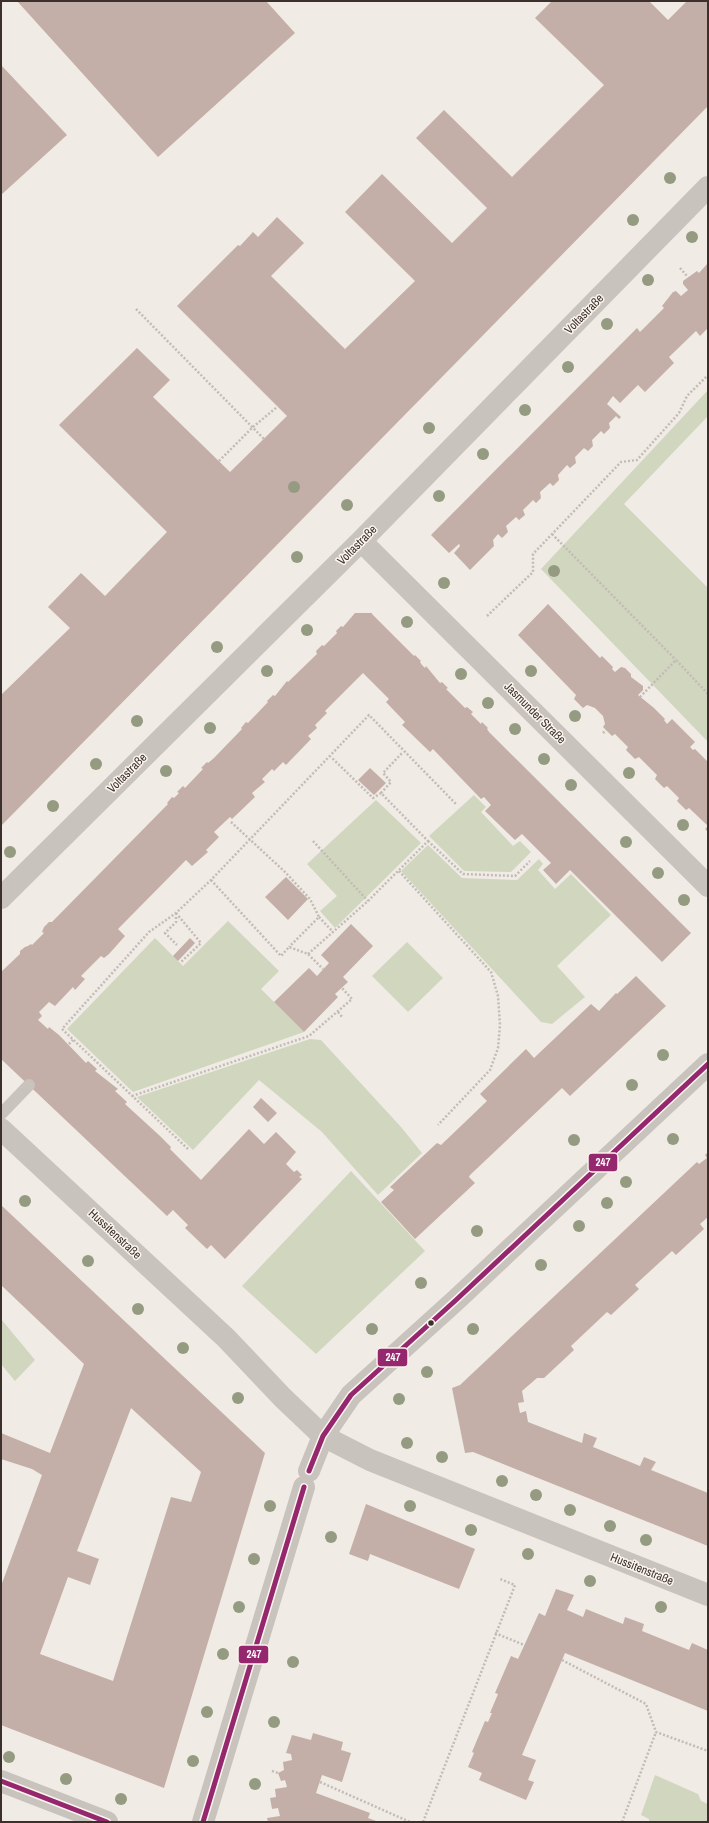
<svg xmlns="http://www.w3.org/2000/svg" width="709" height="1823" viewBox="0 0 709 1823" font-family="'Archivo Narrow',sans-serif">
<rect width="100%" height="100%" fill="#f0ebe5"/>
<!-- green -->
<path fill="#d1d6bf" d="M708,390V416L624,504L708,588V742L541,569Z
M474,795L486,807L481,812L513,846L520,841L531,852L511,872L464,871L429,836Z
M376,800L421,843L335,928L320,911L337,896L307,864Z
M428,845L462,878L517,880L539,859L543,864L538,870L555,889L571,874L611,915L557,966L585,997L552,1024L541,1022L401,871Z
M228,921L279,971L261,989L304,1032L133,1092L67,1029L155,938L183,966Z
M407,942L443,978L408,1012L372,976Z
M310,1039L321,1040L401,1127L422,1153L378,1195L322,1132L259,1080L193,1150L137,1097Z
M351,1171L425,1251L316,1354L242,1286Z
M1,1319L35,1360L15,1381L1,1364Z
M655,1775L698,1794L701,1801L708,1804V1822H649V1819L641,1815Z"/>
<!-- building -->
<path fill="#c3afa7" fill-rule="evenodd" d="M17,1H266L295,33L158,157Z
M552,1H652L650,2L668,20L687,1H708V106L1,826V695L70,628L48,607L81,573L105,596L167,532L59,425L137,348L170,380L153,397L230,472L287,416L177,306L238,245L240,246L253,232L258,237L277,217L304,243L271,276L345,349L415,281L345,212L382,174L452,243L487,208L416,138L444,110L512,177L604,85L535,18Z
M1,65L67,135L1,195Z
M708,263V328L700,336L696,331L669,357L674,363L645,392L638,385L620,403L613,396L607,404L621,417L619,419L616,416L609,423L610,428L604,434L601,431L592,440L593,446L588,451L584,448L575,457L576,463L570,468L567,465L558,475L559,480L553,486L550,483L540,492L541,498L536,503L533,500L523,510L525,515L519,520L516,517L506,526L508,532L502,538L498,534L493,540L494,546L470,570L454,553L460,546L459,544L449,553L431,535L637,328L640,332L664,308L662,306L673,292L676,291L681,296L688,290L683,284V281L697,271L699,273Z
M548,604L600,658L602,656L613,667L612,669L615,672L621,667L625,668L631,674V677L643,686V690L638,695L654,708L665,719L664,720L667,724L672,719L695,742L690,747L693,750L695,749L708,762V832L705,829L708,826L689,808L686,810L677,801L679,798L667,786L664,788L655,779L657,775L639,757L635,759L626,750L628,747L615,734L612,736L603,727L605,724L603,716L595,708L587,705L583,708L574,699L576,695L518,635Z
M355,613H372V614L414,656L415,655L421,661L420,662L422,665L425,668L426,666L440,683L442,682L448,688L446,689L465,708L467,707L473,712L471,714L481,724L482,722L488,728L487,729L489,732L691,933L662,962L570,870L556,884L543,870L551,863L522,834L515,840L485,811L491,805L484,797L481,799L433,749L430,752L402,725L405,722L386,702L389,699L363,673L325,711L327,713L315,725L317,728L308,736L311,739L286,765L283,762L274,771L272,769L262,779L265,782L252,793L255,797L232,819L230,817L214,832L219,837L206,850L208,852L192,866L186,860L118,929L125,936L109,954L104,958L101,956L81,976L85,979L75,990L73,987L55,1006L49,1002L39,1012L42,1016L38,1020L48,1029L49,1027L59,1035L86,1063L88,1061L97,1069L95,1071L118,1089L115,1091L127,1102L125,1104L160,1136L171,1147L170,1149L201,1180L249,1129L264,1144L276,1132L296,1152L286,1164L294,1172L297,1170L302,1175L299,1177L302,1179L225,1259L211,1245L207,1249L185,1228L188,1225L173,1210L167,1216L1,1059V972L20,954V951L25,947L28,946L31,944L32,945L44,933L42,932L44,927L49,922H52L168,804L167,803L172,797L174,798L179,793L177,792L183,786L185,788L203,769L201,768L207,762L208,763L214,758L242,729L241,728L246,722L248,723L268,702L267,701L273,695L275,696L287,681L288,682L317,654L316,651L322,645L324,646L337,633L336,631L341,626L343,627Z
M370,768L386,783L374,795L358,780Z
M286,877L308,899L288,920L265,897Z
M351,924L373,946L343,977L348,982L335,994L338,997L304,1032L274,1002L309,968L317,976L329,963L321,955Z
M190,938L195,943L178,961L173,956Z
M636,976L666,1006L570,1096L562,1088L470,1175L469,1177L475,1183L415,1239L381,1202L394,1190L390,1187L437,1143L441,1145L487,1101L480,1094L526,1049L534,1058L591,1004L599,1011L616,993L617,994Z
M261,1098L277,1113L268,1122L253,1107Z
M708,1152V1217L700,1224L704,1229L676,1255L672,1251L635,1285L639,1289L611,1315L607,1312L571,1346L574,1350L544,1378H537L522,1391L524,1402L518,1403L520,1413L526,1411L528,1422L582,1443L584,1433L597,1438L593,1447L640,1466L644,1457L656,1462L651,1470L708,1493V1546L473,1452L465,1453L452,1388L460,1385L697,1162L699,1164L707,1158L705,1155Z
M1,1205L265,1453L164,1788L1,1725V1586L42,1475L32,1469L1,1459V1433L50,1453L84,1364L1,1285ZM131,1408L201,1472L191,1502L171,1497L113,1681L40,1654L68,1577L90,1585L99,1559L77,1551Z
M366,1504L475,1549L459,1589L370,1554L368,1561L349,1554Z
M556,1589L574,1595L567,1610L583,1617L586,1609L623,1624L625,1617L644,1624L642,1631L689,1650L692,1643L708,1650V1711L565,1653L522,1755L536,1760L528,1780L534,1782L526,1800L479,1780L482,1773L468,1767L474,1753L472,1752L485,1721L488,1722L492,1713H490L498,1694L495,1693L511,1656L518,1659L539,1613L545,1616Z
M313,1733L343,1742L341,1750L351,1753L342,1782L322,1775L316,1793L370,1813L368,1818L379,1822H268L267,1818L280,1816L278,1808L272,1809L270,1798L276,1797L275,1789L287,1787L285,1780L281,1781L278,1773L284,1770L283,1762L292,1760L291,1754L286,1753L292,1735L311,1740Z"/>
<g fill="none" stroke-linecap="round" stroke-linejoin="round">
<!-- path -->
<path stroke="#c2bbb6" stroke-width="2.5" stroke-dasharray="2 2" stroke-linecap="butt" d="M680,268L687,276
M136,309L264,439
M219,461L253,427L277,407
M552,534L676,660
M487,616L533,572V554L621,462L637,460L679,413L687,396L708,375
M640,697L676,660L708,694
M603,733L606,730
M381,793L391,782L383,773L403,752
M231,822L285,872L310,899L319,917L289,947
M313,841L368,901
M428,841L463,874L515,876L530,861
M399,871L491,972L498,996L500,1025L498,1048L490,1070L438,1125
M211,880L281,956L289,947L308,954L323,969
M176,913L201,943L180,963
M176,913V922L165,933L177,945
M319,917L333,932
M308,954L368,901L428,841L381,793L373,798L331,757
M338,1012L343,1018
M69,1044L73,1040
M132,1096L309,1036L352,999L342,988
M188,1149L62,1029L149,932L176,913L211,880L369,715L456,804
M495,1633L524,1645
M562,1660L646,1704L656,1732L708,1751
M272,1771L278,1773
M320,1782L410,1822
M423,1822L515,1585L500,1579
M622,1822L656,1732"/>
<!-- service -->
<path stroke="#c9c3be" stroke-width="12" d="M1,1114L29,1085"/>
<!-- minor -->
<path stroke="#c9c3be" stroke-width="22" d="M361,541L708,886
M1,898L361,541L708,187
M1,1129L226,1338L283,1398L323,1436L370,1460L708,1595
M309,1471L323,1436L351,1395L456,1300L708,1064
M1,1781L107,1822
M203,1822L304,1487"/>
<defs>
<path id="bus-1" d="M309,1471L323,1436L351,1395L456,1300L708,1064
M1,1781L107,1822
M203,1822L304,1487"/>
</defs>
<!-- bus-1 casing -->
<use href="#bus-1" stroke="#fbf5ee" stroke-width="8"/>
<!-- bus-1 -->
<use href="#bus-1" stroke="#95276e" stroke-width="5"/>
</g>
<!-- trees -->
<g fill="#959b80">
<circle cx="670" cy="178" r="6"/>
<circle cx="633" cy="220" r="6"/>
<circle cx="692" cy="237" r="6"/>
<circle cx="648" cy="280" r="6"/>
<circle cx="607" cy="324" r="6"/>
<circle cx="568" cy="367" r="6"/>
<circle cx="525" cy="410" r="6"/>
<circle cx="429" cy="428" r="6"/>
<circle cx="483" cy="454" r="6"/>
<circle cx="294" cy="487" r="6"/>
<circle cx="439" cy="496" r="6"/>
<circle cx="347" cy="505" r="6"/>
<circle cx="297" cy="557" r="6"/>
<circle cx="554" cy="571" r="6"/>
<circle cx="444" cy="583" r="6"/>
<circle cx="407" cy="622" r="6"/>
<circle cx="307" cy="630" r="6"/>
<circle cx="217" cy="647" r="6"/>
<circle cx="267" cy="671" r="6"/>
<circle cx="531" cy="671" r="6"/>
<circle cx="461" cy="674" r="6"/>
<circle cx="488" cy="703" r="6"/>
<circle cx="575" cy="716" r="6"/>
<circle cx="137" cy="721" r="6"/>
<circle cx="210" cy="728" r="6"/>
<circle cx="515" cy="729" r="6"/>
<circle cx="544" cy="759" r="6"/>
<circle cx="96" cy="764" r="6"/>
<circle cx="166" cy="771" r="6"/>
<circle cx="629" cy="773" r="6"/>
<circle cx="571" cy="785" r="6"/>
<circle cx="53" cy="806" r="6"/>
<circle cx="683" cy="825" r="6"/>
<circle cx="626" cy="842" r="6"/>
<circle cx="10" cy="852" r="6"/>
<circle cx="658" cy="873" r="6"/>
<circle cx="684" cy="900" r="6"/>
<circle cx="663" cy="1055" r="6"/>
<circle cx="632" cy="1085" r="6"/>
<circle cx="673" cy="1139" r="6"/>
<circle cx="574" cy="1140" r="6"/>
<circle cx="626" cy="1182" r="6"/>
<circle cx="25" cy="1201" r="6"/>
<circle cx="607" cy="1203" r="6"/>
<circle cx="579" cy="1226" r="6"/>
<circle cx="477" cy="1231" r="6"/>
<circle cx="88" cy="1261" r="6"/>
<circle cx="541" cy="1265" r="6"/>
<circle cx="421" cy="1283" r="6"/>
<circle cx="138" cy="1309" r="6"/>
<circle cx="372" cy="1329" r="6"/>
<circle cx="473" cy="1329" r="6"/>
<circle cx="183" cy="1348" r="6"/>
<circle cx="427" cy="1372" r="6"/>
<circle cx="238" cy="1398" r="6"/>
<circle cx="399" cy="1399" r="6"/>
<circle cx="407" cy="1443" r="6"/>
<circle cx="442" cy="1457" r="6"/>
<circle cx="502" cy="1481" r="6"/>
<circle cx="536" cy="1495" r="6"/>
<circle cx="270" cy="1506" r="6"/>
<circle cx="410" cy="1506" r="6"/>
<circle cx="570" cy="1510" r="6"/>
<circle cx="610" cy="1526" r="6"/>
<circle cx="471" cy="1530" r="6"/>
<circle cx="331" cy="1537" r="6"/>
<circle cx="646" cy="1540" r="6"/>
<circle cx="528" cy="1554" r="6"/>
<circle cx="254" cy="1559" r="6"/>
<circle cx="590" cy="1581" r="6"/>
<circle cx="239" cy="1607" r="6"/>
<circle cx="661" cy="1607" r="6"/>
<circle cx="223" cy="1654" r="6"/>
<circle cx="293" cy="1662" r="6"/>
<circle cx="207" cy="1712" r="6"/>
<circle cx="274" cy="1722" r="6"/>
<circle cx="9" cy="1757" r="6"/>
<circle cx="193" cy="1761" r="6"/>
<circle cx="66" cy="1779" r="6"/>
<circle cx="255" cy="1784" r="6"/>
<circle cx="121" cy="1799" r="6"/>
</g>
<!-- markers -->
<circle fill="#3b302b" stroke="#fbf5ee" stroke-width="1.5" cx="431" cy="1323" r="3.5"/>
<g text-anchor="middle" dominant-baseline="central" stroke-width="3" stroke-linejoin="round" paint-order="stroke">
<!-- street labels -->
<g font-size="12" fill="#3b302b" stroke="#fbf5ee">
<text transform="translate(584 314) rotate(-46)">Voltastraße</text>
<text transform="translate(357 545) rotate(-45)">Voltastraße</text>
<text transform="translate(535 713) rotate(45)">Jasmunder Straße</text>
<text transform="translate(127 773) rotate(-45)">Voltastraße</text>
<text transform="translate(115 1234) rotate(43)">Hussitenstraße</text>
<text transform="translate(642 1569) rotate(22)">Hussitenstraße</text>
</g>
</g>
<g stroke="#fbf5ee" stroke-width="1.5">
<rect x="588" y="1153" width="30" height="19" rx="4" fill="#95276e"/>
<rect x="377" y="1348" width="31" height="19" rx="4" fill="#95276e"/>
<rect x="238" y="1645" width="31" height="19" rx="4" fill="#95276e"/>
</g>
<g font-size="11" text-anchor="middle" font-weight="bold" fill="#fff">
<text x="603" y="1166">247</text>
<text x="393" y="1361">247</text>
<text x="254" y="1658">247</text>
</g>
<!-- border -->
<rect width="709" height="1823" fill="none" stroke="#3b302b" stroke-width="4"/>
</svg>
